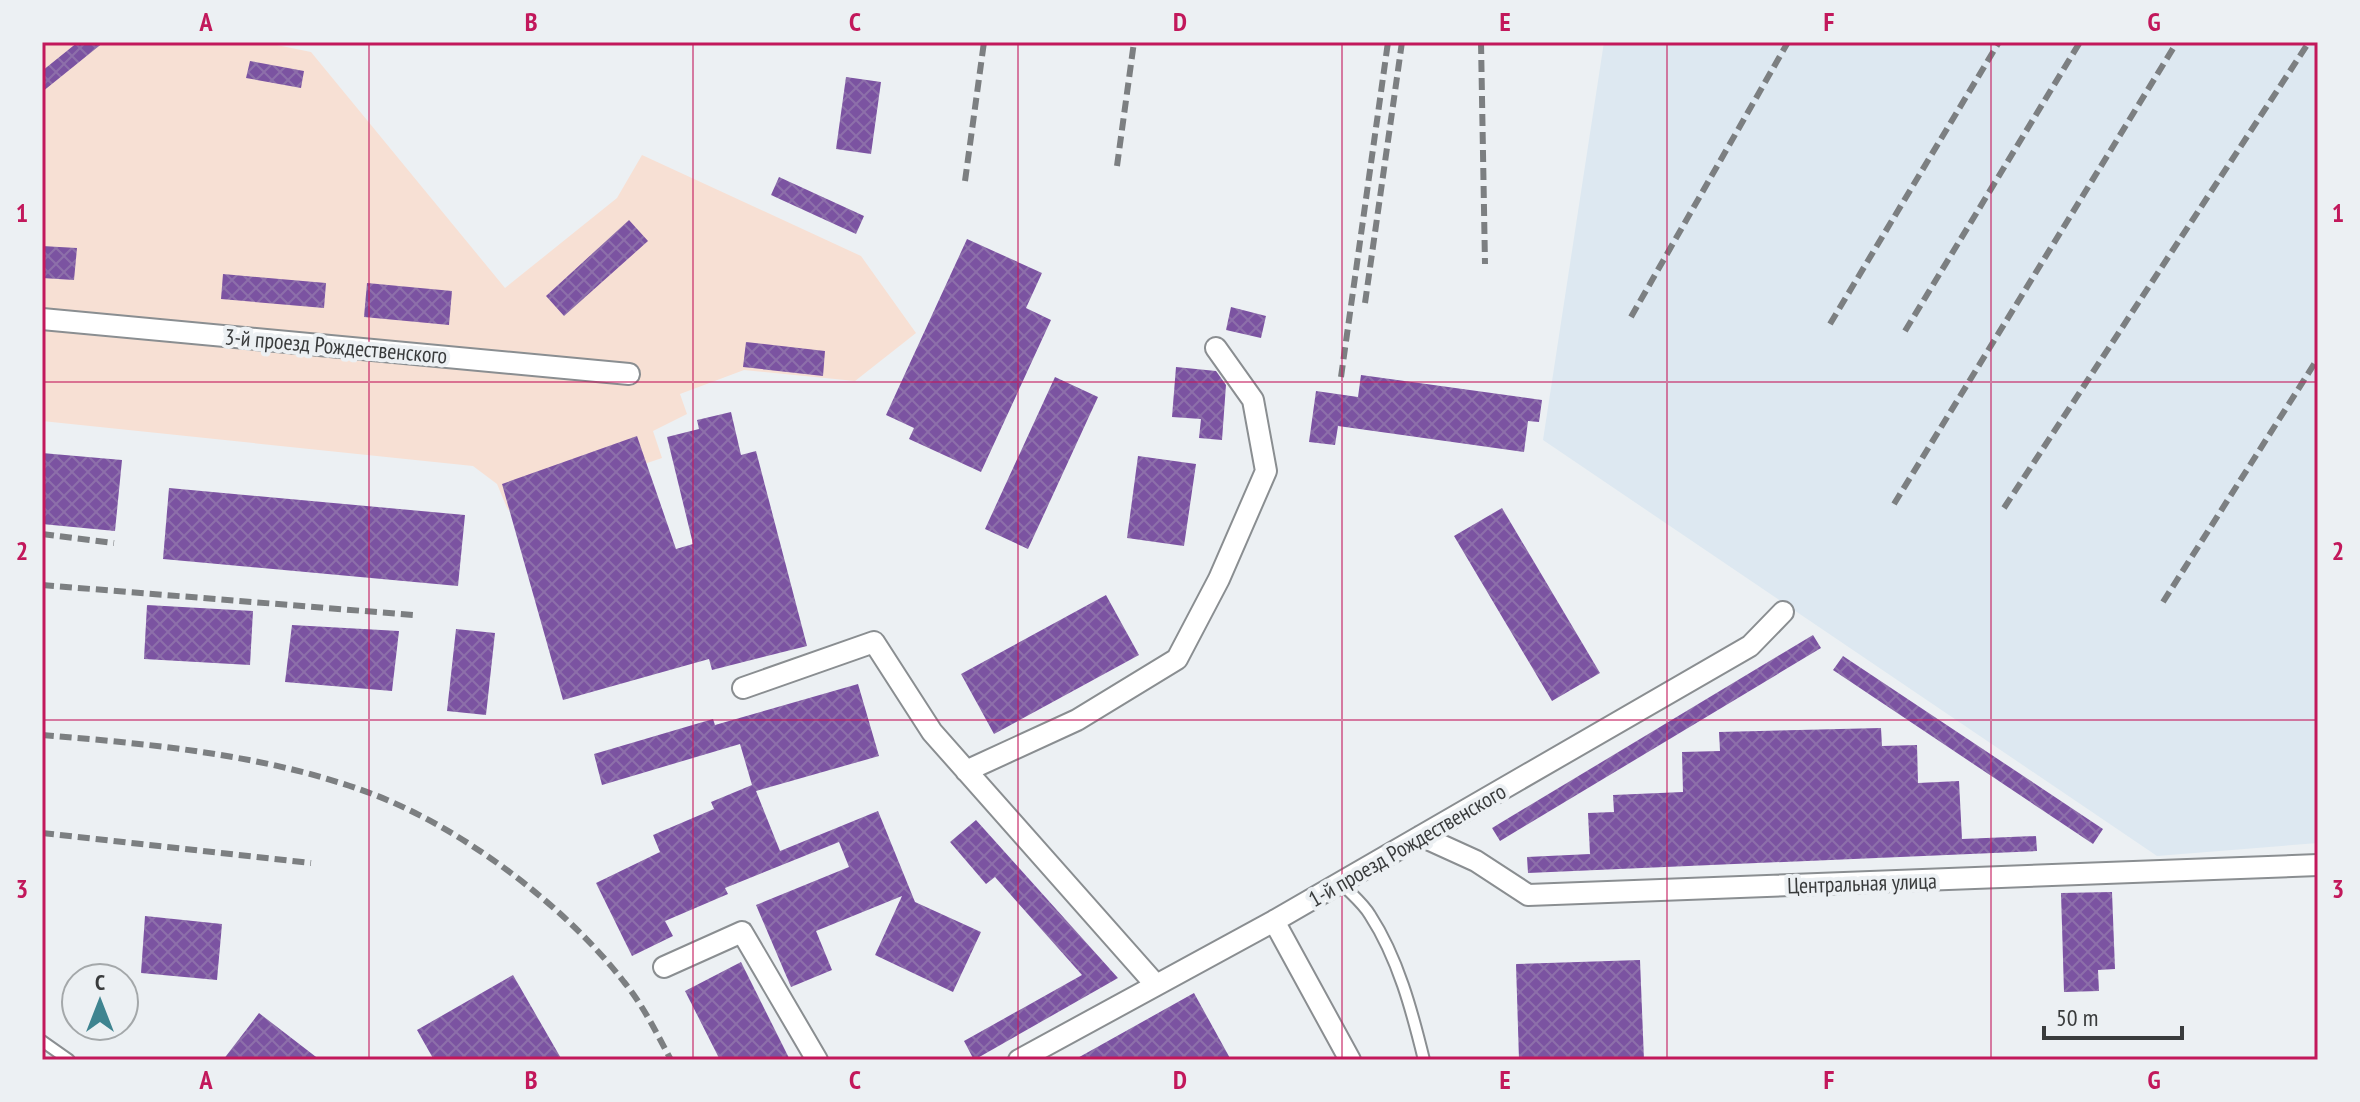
<svg xmlns="http://www.w3.org/2000/svg" width="2360" height="1102" viewBox="0 0 2360 1102" font-family="'PT Sans Narrow',sans-serif">
<defs>
<pattern id="building-cross-hatch" width="8" height="8" patternUnits="userSpaceOnUse" patternTransform="scale(2)"><rect width="8" height="8" fill="#7b53a1"/><path d="M0 0l8 8M0 8l8-8" fill="none" stroke="#8d6faa"/></pattern>
</defs>
<rect width="100%" height="100%" fill="#ecf0f3"/>
<!-- built -->
<path fill="#dde8f1" d="M1604,42H2318V843L2157,856L1543,440Z"/>
<!-- industrial -->
<path fill="#f7e0d4" d="M42,42H262L311,52L505,288L617,198L642,155L861,256L916,333L855,381L744,370L680,394L687,414L653,431L662,458L508,510L497,484L473,466L42,421Z"/>
<!-- building -->
<path fill="url(#building-cross-hatch)" d="M78,42H104L42,92V71Z
M250,61L304,71L301,88L246,78Z
M846,77L881,82L871,154L836,149Z
M779,177L864,216L856,234L771,195Z
M629,220L648,241L564,316L546,296Z
M967,239L1042,273L1026,308L1051,320L981,472L909,439L914,428L886,415Z
M42,246L77,248L74,280L42,278Z
M223,274L326,283L324,308L221,299Z
M367,283L452,291L449,325L364,317Z
M1231,307L1266,316L1261,338L1226,330Z
M746,342L825,351L823,376L743,367Z
M1176,367L1216,371L1226,385L1222,440L1199,438L1201,419L1172,417Z
M1361,375L1542,400L1539,422L1528,421L1524,452L1338,426L1335,445L1309,442L1316,391L1358,397Z
M1055,377L1098,397L1028,549L985,529Z
M731,412L741,455L756,451L807,646L712,670L709,659L563,700L502,484L637,436L676,549L693,544L667,437L699,429L697,420Z
M42,453L122,460L115,531L42,524Z
M1138,456L1196,464L1184,546L1127,538Z
M169,488L465,515L458,586L163,559Z
M1502,508L1600,673L1552,701L1454,536Z
M1106,595L1139,655L994,734L961,674Z
M147,605L253,611L250,665L144,659Z
M292,625L399,631L392,691L285,682Z
M456,629L495,633L486,715L447,711Z
M1813,635L1821,648L1500,841L1492,828Z
M1843,656L2103,829L2093,844L1833,670Z
M858,684L879,756L756,791L780,851L878,811L915,902L981,932L953,992L875,955L902,896L816,931L832,970L791,987L756,905L849,867L839,842L725,888L728,894L665,921L673,936L632,956L596,883L660,852L653,835L714,809L711,802L752,785L740,744L602,785L594,754L713,719L715,725Z
M1881,728L1882,746L1917,745L1918,783L1959,781L1962,839L2036,836L2037,851L1528,873L1527,857L1590,854L1588,813L1614,812L1613,795L1683,792L1682,752L1720,751L1719,732Z
M976,820L1118,978L974,1060L964,1041L1082,975L995,877L986,884L950,842Z
M2112,892L2115,969L2098,970L2099,991L2064,992L2061,893Z
M145,916L222,924L217,980L141,973Z
M1640,960L1644,1060H1519L1516,964Z
M741,962L790,1060H720L685,991Z
M513,975L562,1060H434L417,1030Z
M1194,993L1231,1060H1074Z
M259,1013L320,1060H223Z"/>
<g fill="none" stroke-linecap="round" stroke-linejoin="round">
<defs>
<path id="service" d="M1341,883C1350,893 1363,903 1370,915C1398,958 1412,1011 1424,1060
M42,1041L69,1060"/>
<path id="minor" d="M42,319L629,374
M743,688L874,642L932,732L1156,985
M966,771L1077,720L1177,659L1219,579L1266,471L1253,400L1216,348
M1421,836L1476,861L1528,895L2318,865
M1274,921L1350,1060
M664,967L742,932L817,1060
M1019,1060L1274,921L1750,646L1783,612"/>
</defs>
<!-- service casing -->
<use href="#service" stroke="#8a8e91" stroke-width="14"/>
<!-- minor casing -->
<use href="#minor" stroke="#8a8e91" stroke-width="24"/>
<!-- service -->
<use href="#service" stroke="#fff" stroke-width="10"/>
<!-- minor -->
<use href="#minor" stroke="#fff" stroke-width="20"/>
<!-- rail -->
<path stroke="#7c7f81" stroke-width="6" stroke-dasharray="12 6" stroke-linecap="butt" d="M1481,42L1485,264
M1117,166L1134,42
M965,181L984,42
M1365,303L1402,42
M1631,317L1788,42
M1830,324L1999,42
M1905,331L2080,42
M1341,377L1388,42
M1894,504L2177,42
M2004,508L2309,42
M42,534L114,543
M42,585L413,615
M2163,602L2318,358
M42,735C152,744 271,755 375,795C465,830 565,906 624,982C643,1005 657,1034 671,1060
M42,833L311,863"/>
</g>
<!-- grid -->
<path fill="none" stroke="#c2185b" stroke-width="2" stroke-opacity="0.55" d="M369,42V1060M693,42V1060M1018,42V1060M1342,42V1060M1667,42V1060M1991,42V1060M42,382H2318M42,720H2318"/>
<g text-anchor="middle" dominant-baseline="central" stroke-width="8" stroke-linejoin="round" paint-order="stroke">
<!-- street labels -->
<g font-size="22" fill="#393b3c" stroke="#ecf0f3">
<text transform="translate(336 346) rotate(5)">3-й проезд Рождественского</text>
<text transform="translate(1407 845) rotate(-30)">1-й проезд Рождественского</text>
<text transform="translate(1862 883) rotate(-2)">Центральная улица</text>
</g>
</g>
<!-- border -->
<rect width="2360" height="1102" fill="none" stroke="#ecf0f3" stroke-width="88"/>
<!-- north arrow -->
<g transform="translate(100 1002)"><circle r="38" fill="#ecf0f3" stroke="#a4a8aa" stroke-width="2"/>
<path d="M0-6L14 30L0 20L-14 30Z" fill="#3f8490"/>
<text y="-12" font-size="22" font-weight="bold" text-anchor="middle" fill="#393b3c">С</text>
</g>
<!-- scale -->
<path d="M2044 1026v12h138v-12" fill="none" stroke="#393b3c" stroke-width="4"/>
<text x="2056" y="1026" font-size="24" fill="#393b3c" stroke="#ecf0f3" stroke-width="6" paint-order="stroke">50 m</text>
<rect x="44" y="44" width="2272" height="1014" fill="none" stroke="#c2185b" stroke-width="3"/>
<g font-size="26" text-anchor="middle" font-weight="bold" fill="#c2185b">
<text x="206" y="31">A</text>
<text x="531" y="31">B</text>
<text x="855" y="31">C</text>
<text x="1180" y="31">D</text>
<text x="1505" y="31">E</text>
<text x="1829" y="31">F</text>
<text x="2154" y="31">G</text>
<text x="22" y="222">1</text>
<text x="2338" y="222">1</text>
<text x="22" y="560">2</text>
<text x="2338" y="560">2</text>
<text x="22" y="898">3</text>
<text x="2338" y="898">3</text>
<text x="206" y="1089">A</text>
<text x="531" y="1089">B</text>
<text x="855" y="1089">C</text>
<text x="1180" y="1089">D</text>
<text x="1505" y="1089">E</text>
<text x="1829" y="1089">F</text>
<text x="2154" y="1089">G</text>
</g>
</svg>
